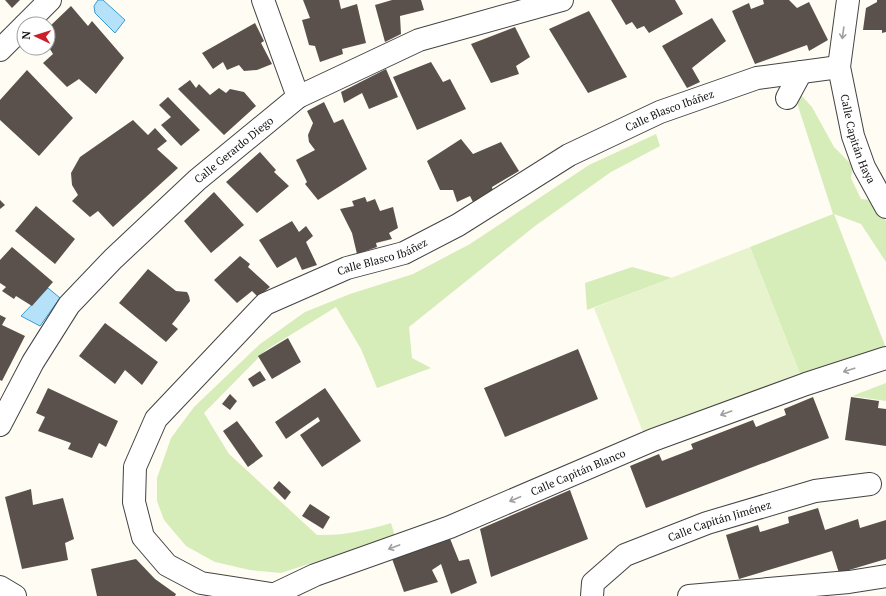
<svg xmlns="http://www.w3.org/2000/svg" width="886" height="596" viewBox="0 0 886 596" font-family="'PT Serif',serif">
<rect width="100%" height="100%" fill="#fffcf4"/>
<!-- green -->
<path fill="#d6edba" d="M801,95L812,107L834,147L853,166L851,178L861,199L871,200L886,221V262L861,224L834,214L886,348L802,379L750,247L833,214L797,103Z
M656,134L660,146L611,172L535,226L409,327L412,358L431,368L377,388L361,349L336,307L266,350L204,413L229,454L317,535C344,536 366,530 391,523L395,536L281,573L250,570L215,562L186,546L164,520L157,501V478L171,438L194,407L260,344L305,312L350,294L413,274L470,244L589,165Z
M632,267L672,278L587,310L585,283Z
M886,383V401L852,396Z"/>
<!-- pitch -->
<path fill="#e7f3cc" d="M750,247L802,379L645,437L594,308Z"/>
<!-- water -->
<path fill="#b5e2f9" stroke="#389bd4" d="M98,0H103L125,20L115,33L95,13L94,6Z
M48,288L60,298L40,326L21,316Z"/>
<!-- building -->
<path fill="#5a514c" d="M5,0H20L12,8Z
M303,0H339L341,9L357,4L366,43L342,49L343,54L320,62L315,46L309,45L302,20L310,18Z
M392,0H421L424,10L400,16L401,34L385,42L375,5Z
M611,0H675L683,14L649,33L644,26L637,29L632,22L626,25Z
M763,0H789L797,8L809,2L828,40L809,51L807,45L755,64L732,11L749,3L751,9L764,4Z
M877,0H886V32L882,33V30H863L866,8L877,2Z
M71,6L88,26L92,21L124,58L96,94L79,79L67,87L43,63L53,54L48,46V28Z
M589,11L627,77L588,93L549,29Z
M712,18L726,41L692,68L700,82L687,88L662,46Z
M255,23L264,41L261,43L272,64L257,70L244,71L239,65L227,70L223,62L213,69L202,53Z
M515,27L530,57L516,66L519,74L491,83L471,44Z
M431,62L443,82L450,79L466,109L417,130L393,77Z
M386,69L398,97L369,109L362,93L344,103L341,92Z
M27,70L73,118L39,156L0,120V100Z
M190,80L196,88L199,84L210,95L219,88L226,93L230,89L244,92L256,106L224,135L178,89Z
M168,97L200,130L181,146L161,125L171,117L159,105Z
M324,102L334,123L343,119L367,169L318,200L305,184L307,182L296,160L315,150L309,142L308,135L313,123L307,111Z
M133,120L148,135L155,128L167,141L157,149L178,168L113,227L98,211L90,217L72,201L78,195L72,185L71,173L80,157Z
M461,139L473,154L501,142L519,171L492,187L493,192L473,202L470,196L457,202L453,190H440L427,161Z
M260,152L276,170L274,172L289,186L257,213L226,182Z
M214,192L244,225L211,253L184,221Z
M365,197L367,202L375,199L380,211L393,207L398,228L389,233L392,239L376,243L377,247L357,254L352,233L340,209L354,206L352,201Z
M0,200L5,205L0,209Z
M36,206L75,239L55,264L15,231Z
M292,221L299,232L306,226L313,236L306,242L317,265L302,270L296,257L277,268L259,240Z
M12,247L53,282L32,306L16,296L14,299L2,291L6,287L0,283V260Z
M240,256L250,264L248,267L270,287L258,297L252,291L237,303L214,280Z
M148,269L176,291L187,292L189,296L190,301L172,324L178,329L166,342L119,303Z
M0,315L6,318L2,325L25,336L2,381L0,380Z
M105,323L158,362L142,385L125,370L115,384L79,356Z
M288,338L301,362L272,379L258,356Z
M578,349L598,399L505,437L484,388Z
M260,371L266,380L253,387L248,379Z
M48,388L118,421L106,447L99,443L92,458L68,449L71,443L38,431L45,417L36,413Z
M325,388L361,441L322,467L300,435L320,421L318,417L286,439L275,422Z
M230,394L237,401L230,410L222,404Z
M813,397L829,438L646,508L630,466L659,454L662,461L693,449L691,444L753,420L756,427L786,415L784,409Z
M851,397L879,401L878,408L886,409V446L845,440Z
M237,421L263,456L248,467L223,431Z
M279,481L291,492L285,500L273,488Z
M31,489L33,505L63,498L74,539L65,543L68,560L22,569L5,497Z
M570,490L588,539L491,577L480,529Z
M310,504L330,517L323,529L302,516Z
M818,508L825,530L858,519L860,528L886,520V559L839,573L832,551L739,579L726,535L758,525L760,532L789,523L788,517Z
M449,536L459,561L469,559L477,583L451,594L441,564L432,570L438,582L404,592L391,556Z
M136,559L155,579L176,594L175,596H97L91,569Z"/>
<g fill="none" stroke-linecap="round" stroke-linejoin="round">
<defs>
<g id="minor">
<path d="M263,0L298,97"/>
<path id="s1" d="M848,0L839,67L853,136L864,167L886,207"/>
<path d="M26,24L50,0"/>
<path d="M0,50L24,26"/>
<path d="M787,98L801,72"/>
<path id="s2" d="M0,425L33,362L69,305L113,259L197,180L298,97L419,40L562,0"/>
<path d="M0,587L15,596"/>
<path id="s3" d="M273,595L315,575L450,527L653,440L806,384L886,358"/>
<path id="s4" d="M284,596L201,583L167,565L143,537L134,502L135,467L156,419L265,304L347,268L404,253L458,225L569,155L660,112L757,78L839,67"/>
<path id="s5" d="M592,596L593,583L625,555L707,523L815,491L870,484"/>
<path d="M689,596L849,582L886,576"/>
</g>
</defs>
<!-- minor casing -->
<use href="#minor" stroke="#434343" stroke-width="24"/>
<!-- minor -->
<use href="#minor" stroke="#fff" stroke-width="22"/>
</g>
<!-- one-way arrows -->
<defs><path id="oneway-shaft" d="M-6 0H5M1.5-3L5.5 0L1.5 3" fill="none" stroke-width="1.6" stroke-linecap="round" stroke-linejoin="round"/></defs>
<g stroke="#9f9f9f">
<use href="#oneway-shaft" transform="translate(843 33) rotate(98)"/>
<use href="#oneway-shaft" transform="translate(849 370) rotate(162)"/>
<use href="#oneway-shaft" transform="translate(726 413) rotate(160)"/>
<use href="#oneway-shaft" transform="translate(515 499) rotate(157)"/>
<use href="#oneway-shaft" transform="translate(394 547) rotate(160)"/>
</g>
<g text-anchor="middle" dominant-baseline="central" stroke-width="4" stroke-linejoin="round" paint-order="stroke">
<!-- street labels -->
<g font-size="11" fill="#101010" stroke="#fff">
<text stroke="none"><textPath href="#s4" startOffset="892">Calle Blasco Ibáñez</textPath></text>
<text stroke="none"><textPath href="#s1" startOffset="142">Calle Capitán Haya</textPath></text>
<text stroke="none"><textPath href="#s2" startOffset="365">Calle Gerardo Diego</textPath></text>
<text stroke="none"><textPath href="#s4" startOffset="568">Calle Blasco Ibáñez</textPath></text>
<text stroke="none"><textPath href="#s3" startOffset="329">Calle Capitán Blanco</textPath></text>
<text stroke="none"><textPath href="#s5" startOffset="156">Calle Capitán Jiménez</textPath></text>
</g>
</g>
<!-- north arrow -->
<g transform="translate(36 36) rotate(274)"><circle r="19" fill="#ffffff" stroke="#9f9f9f"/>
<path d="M0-3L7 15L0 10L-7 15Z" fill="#c9202c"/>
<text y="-6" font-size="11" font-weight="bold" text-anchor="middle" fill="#101010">N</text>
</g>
</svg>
